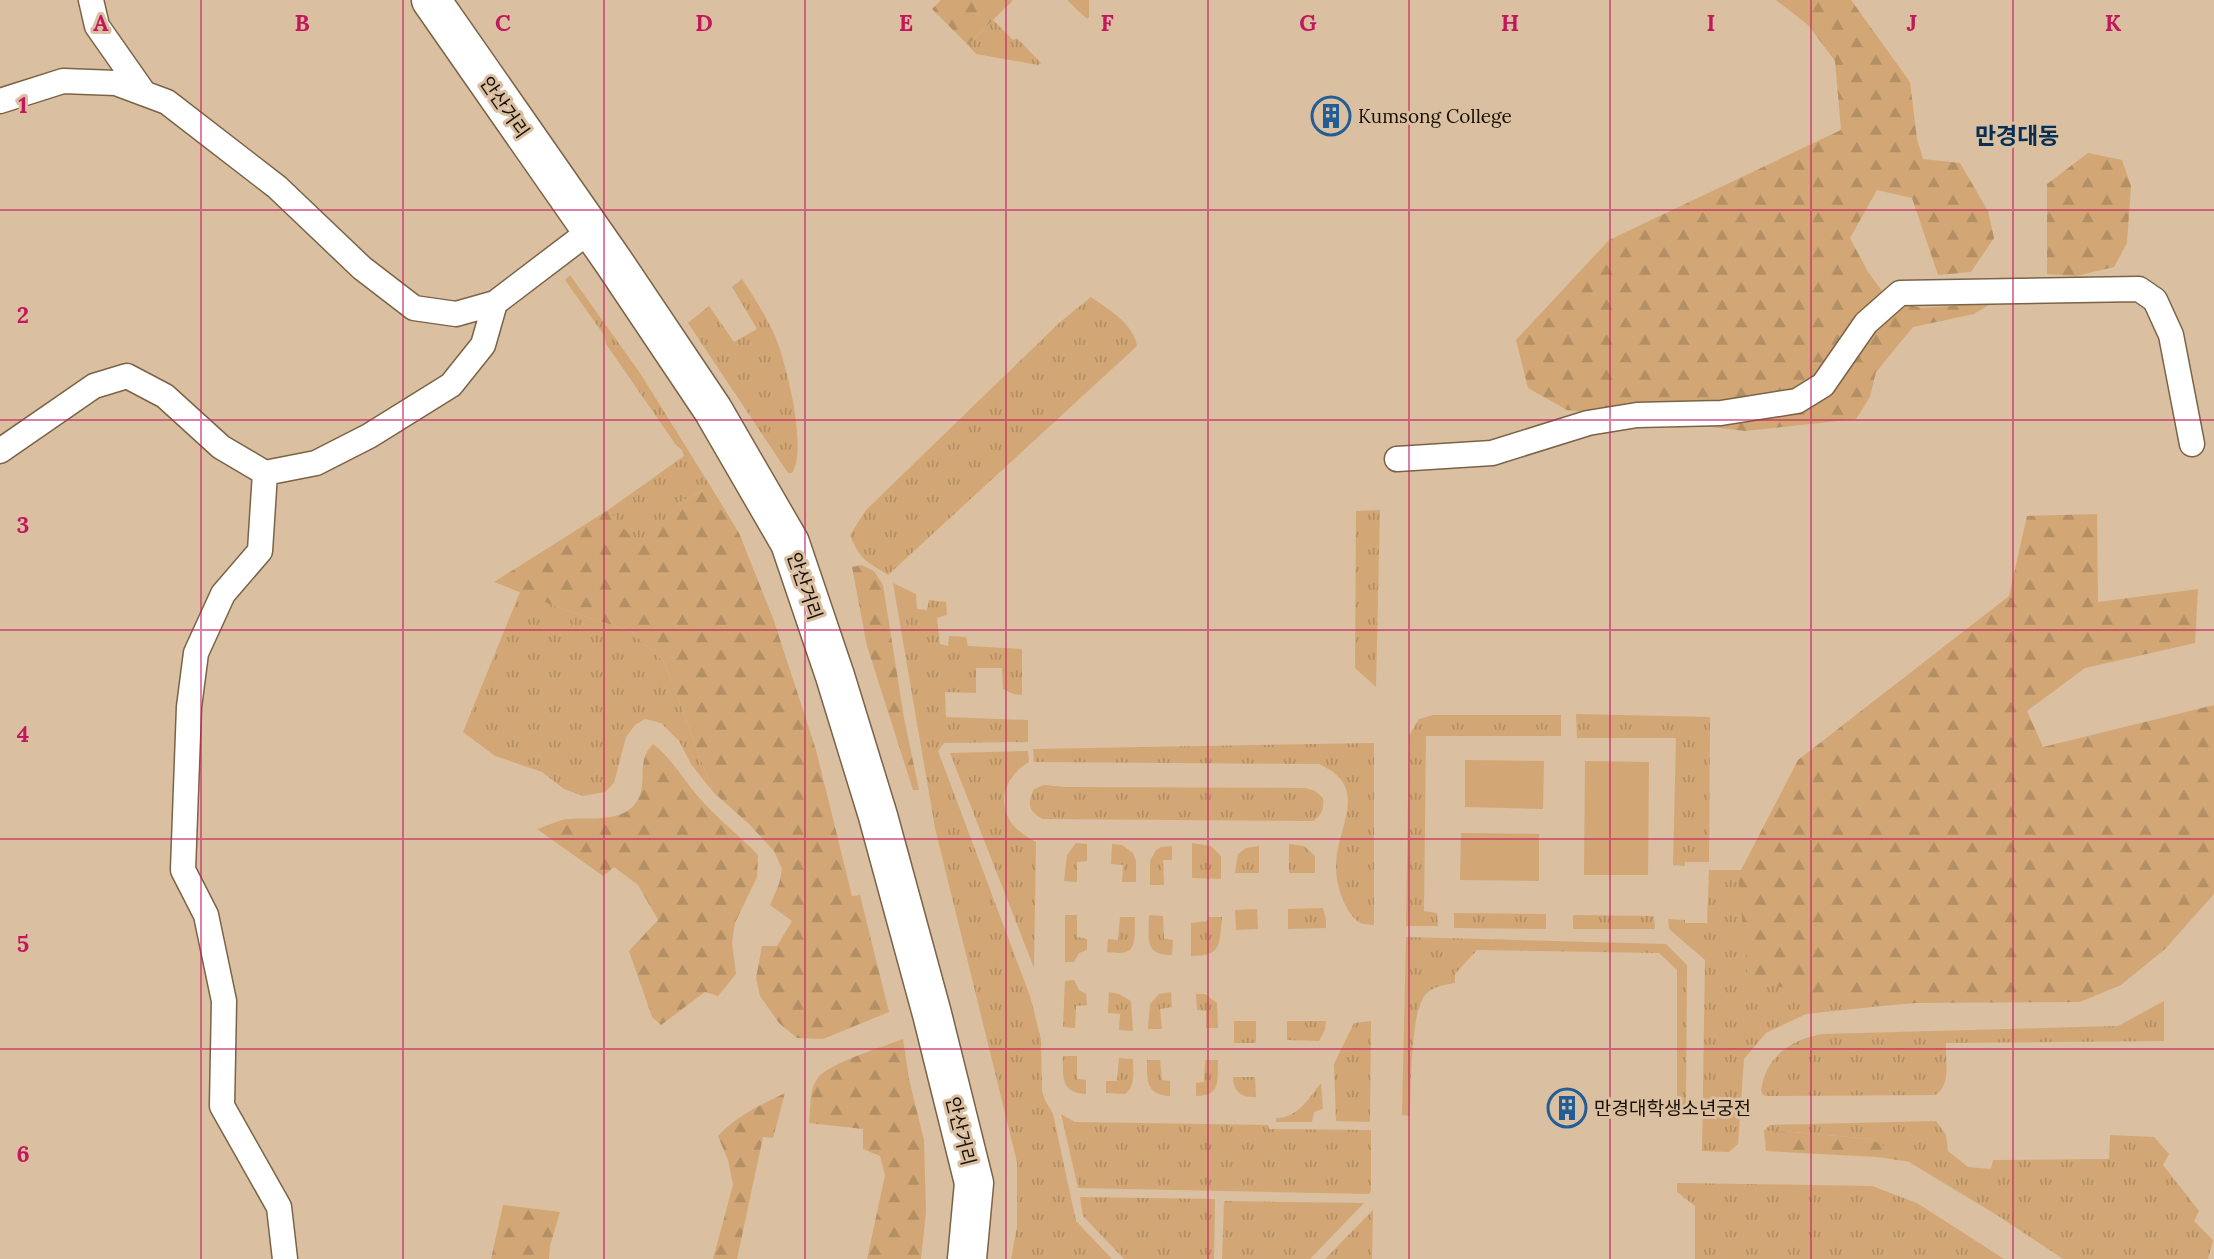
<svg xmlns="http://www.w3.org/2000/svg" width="2214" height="1259" viewBox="0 0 2214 1259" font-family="Lora,'Noto Sans KR',serif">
<defs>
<pattern id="grass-tufts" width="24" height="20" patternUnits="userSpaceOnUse" patternTransform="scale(1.75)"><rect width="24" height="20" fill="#d2a775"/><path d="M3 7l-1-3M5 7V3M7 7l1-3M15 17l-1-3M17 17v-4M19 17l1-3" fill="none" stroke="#b48f64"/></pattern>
<pattern id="forest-firs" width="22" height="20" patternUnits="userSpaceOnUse" patternTransform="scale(1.75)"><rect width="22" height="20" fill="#d2a775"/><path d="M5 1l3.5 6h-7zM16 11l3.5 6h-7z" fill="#b48f64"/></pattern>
</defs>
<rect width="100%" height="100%" fill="#dabfa1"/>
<!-- grass -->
<path fill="url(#grass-tufts)" d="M1067,0H1089V17L1087,19Z
M993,20L1013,40L1017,38L1041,63L1038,65L976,54L968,45Z
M570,275L640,373L711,487L680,502L640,548L608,510L684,456L682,450L676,445L606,344L604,335L565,280Z
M742,279C754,297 766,316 775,336C786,362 808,449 792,473H788L688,323L709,306L734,342L757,329L732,287Z
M1091,297C1108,309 1134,324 1137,346L888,575C866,561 860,560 850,535L866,510L1058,324Z
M1380,510V511L1376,687L1355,668L1356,511Z
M893,583L916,594L917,609L927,610L929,600L946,602L947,615L937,618L940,644L948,646L949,636L966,637L968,646L1022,649V695L1013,694L1003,689L1002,668H976V693L945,692L946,717L1028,720V742L944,743L938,751L1030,996L1041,1039L1042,1091L1045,1100L1053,1114L1076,1221L1112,1259H1011L1017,1227V1162L935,828Z
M520,592L565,610L631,631L665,663L713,792L691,764L679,741L661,723L645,719L635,725L626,737L614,783L605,792L583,796L564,789L542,772L495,756L463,732Z
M1576,714L1710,717L1709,862H1685V866L1673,865L1676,738H1577Z
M1433,715H1561V736H1426L1424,911L1437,913L1438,926H1406L1409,736L1419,719Z
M1374,743V925C1360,925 1356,922 1348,910C1338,893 1334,873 1337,853C1344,816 1365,785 1319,764L1034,762L1033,749Z
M1028,751L1029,762C1006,775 995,802 1013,825C1019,832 1028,837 1036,842L1034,968L950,753Z
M1044,785L1066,787L1306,788L1315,791L1323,798C1324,809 1322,815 1313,821L1043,819C1028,811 1027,804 1034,789Z
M1076,843L1087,844V861L1077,862V882L1064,881L1067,855Z
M1192,843L1211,846L1221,856V879L1192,878Z
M1112,844L1122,845L1133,853L1136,861V882H1122L1123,865L1111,864Z
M1289,844L1304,846L1315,856V873H1289Z
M1172,846V860H1163L1164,885H1150V861L1156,850L1161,847Z
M1259,846V873H1235L1238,854L1246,848Z
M1709,870H1743L1748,980L1882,1006L1806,1014L1766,1033L1744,1059L1738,1144L1729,1152L1702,1151L1705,960L1669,929L1668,919L1685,920V923H1707Z
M1323,908L1326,919V928L1288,929V909Z
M1257,909L1258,929L1236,930L1235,910Z
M1454,913L1546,914V929L1454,928Z
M1065,915H1077V937L1087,939V950L1079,953L1074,962H1065Z
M1149,915L1163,916L1164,939L1173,940L1172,955C1143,955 1149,938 1149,915Z
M1573,915L1654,916L1655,929H1573Z
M1120,917H1135C1134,927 1138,949 1126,952C1121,954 1112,952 1107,952L1108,939L1118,940Z
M1208,917H1222C1219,944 1223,956 1191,956V923L1207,921Z
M1406,937L1666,944L1687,965L1686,1109L1677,1111V970L1659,953L1477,950L1455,974V983C1444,985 1434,986 1426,994C1410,1010 1411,1091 1410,1116L1402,1115Z
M1074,980L1079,990L1086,994L1087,1005L1076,1006L1075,1028L1063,1027L1065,981Z
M1109,992L1119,994L1131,1001L1133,1031L1119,1030L1120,1014L1108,1013Z
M1171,992L1172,1007L1160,1009L1162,1029H1148L1150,1004L1159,994Z
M1196,994H1205L1217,1003L1218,1028H1206V1011L1197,1010Z
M2164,1001V1041L1946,1043C1945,1061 1952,1085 1935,1095L1767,1096L1763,1095L1761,1091C1765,1057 1791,1039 1823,1034L2118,1026Z
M1234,1021H1256V1043H1234Z
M1287,1021H1326L1325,1030L1319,1041L1287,1040Z
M1371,1021L1370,1122L1336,1121L1334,1064L1354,1023Z
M1063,1056H1077V1079L1086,1080V1094C1060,1093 1063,1076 1063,1056Z
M1119,1058L1133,1059C1133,1071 1136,1086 1125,1094L1106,1093V1081H1117Z
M1147,1060H1160L1162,1080L1170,1081V1096C1145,1094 1147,1080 1147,1060Z
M1205,1060H1218C1217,1080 1222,1096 1196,1096V1083L1204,1082Z
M1233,1077H1255L1256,1097C1242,1098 1233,1092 1233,1077Z
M1321,1083L1323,1109L1314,1112L1312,1122H1276V1118C1298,1118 1308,1099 1321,1083Z
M1061,1114L1075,1122L1268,1125L1269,1129L1371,1130V1190L1369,1194L1078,1188Z
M1936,1121L1946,1135L1948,1151L1968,1167L1991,1169L1993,1160L2109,1159L2110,1135L2154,1137L2169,1154L2163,1165L2199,1211L2194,1221L2213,1240L2208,1259H2063L2000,1217L1871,1139L1793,1132L1764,1131L1770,1125Z
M1677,1183L1872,1186L1917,1203L2004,1259H1695V1206L1677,1192Z
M1080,1197L1215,1199L1214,1259H1124L1083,1216Z
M1224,1201L1364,1203L1310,1259H1222Z
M1373,1210L1372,1259H1325Z"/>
<!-- forest -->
<path fill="url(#forest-firs)" d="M941,0H1013L968,45L932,9Z
M1776,0H1851L1910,82L1917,139L1923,159L1960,163L1988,211L1994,238L1971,272L1938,275L1912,198L1877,190L1850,238L1868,272L1888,299L1921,308L1992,303L1974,314L1913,327L1876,372L1870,397L1856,419L1745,431L1567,410L1528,388L1516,340L1609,240L1841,130L1835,61L1808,25Z
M2088,153L2122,160L2131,186L2127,243L2114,267L2076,276L2047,274V184Z
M711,487L739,533L774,621L816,750L852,896L860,895L889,1012L823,1039L797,1038L779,1023L760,996L756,978L762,946H777L792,921L770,905L779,884L782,869L774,851L748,823L713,792L665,663L631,631L565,610L494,582L608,510L640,547L680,502Z
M2097,514L2098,602L2198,589L2195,643L2085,668L2027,711L2043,747L2214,705V894L2165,949L2121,985L2080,1002L1916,1003L1882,1006L1748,981L1738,876L1798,760L2009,596L2027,516Z
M861,565L874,571L883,585L904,718L919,790H913L867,646L852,567Z
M653,744C670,757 679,773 692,789C711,814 737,833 758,855L757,877L735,923L732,942L736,974L718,996L705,992L661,1025L652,1017L629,951L658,920L638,885L614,867L603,876L537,829C547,826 558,820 568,819C594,817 629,824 640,795C646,776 637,761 653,744Z
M903,1039L909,1079L924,1140L926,1212L921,1259H867L885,1175L880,1156L863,1149V1129L809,1123C811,1110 809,1090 817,1079C828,1063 883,1047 903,1039Z
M785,1093L773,1138L763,1137L737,1259H713L733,1185L728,1160L718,1136C737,1116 760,1105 785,1093Z
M1764,1131L1793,1132L1871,1139L1911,1162L1877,1157L1766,1151Z
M503,1205L560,1212L550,1246L549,1259H491Z"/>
<!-- pitch -->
<path fill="#d2a775" d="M1465,760L1544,761L1543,809L1465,807Z
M1585,761L1649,762L1648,875H1584Z
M1461,833L1539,834V881L1460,880Z"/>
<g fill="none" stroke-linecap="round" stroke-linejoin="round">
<defs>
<path id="street" d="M91,0L97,26L144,93
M0,101L63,81L116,83L167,102L277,187L362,268L414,308L456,314L495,303L591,230
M0,451L94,386L127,376L165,396L221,447L265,473L316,463L369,436L451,385L483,345L495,303
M1397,459L1492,453L1588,423L1637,415L1721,413L1797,401L1823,385L1866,323L1900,293L2139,289L2155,300L2171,335L2192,444
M265,473L260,551L223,594L196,653L189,707L183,870L206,915L224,1001L222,1106L279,1207L285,1259"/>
<path id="primary" d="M431,0L613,261L713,410L790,543L835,676L878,816L932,1014L974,1183L967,1259"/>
</defs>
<!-- street casing -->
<use href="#street" stroke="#7b6347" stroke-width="27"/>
<!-- primary casing -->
<use href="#primary" stroke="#7b6347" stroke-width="41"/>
<!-- street -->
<use href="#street" stroke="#fff" stroke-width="24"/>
<!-- primary -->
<use href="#primary" stroke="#fff" stroke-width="38"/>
</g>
<!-- grid -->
<path fill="none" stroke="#c2185b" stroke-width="2" stroke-opacity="0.55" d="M201,0V1259M403,0V1259M604,0V1259M805,0V1259M1006,0V1259M1208,0V1259M1409,0V1259M1610,0V1259M1811,0V1259M2013,0V1259M0,210H2214M0,420H2214M0,630H2214M0,839H2214M0,1049H2214"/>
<!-- icons -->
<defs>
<symbol id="building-ring" viewBox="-11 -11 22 22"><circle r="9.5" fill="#dabfa1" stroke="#235d95" stroke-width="1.5"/><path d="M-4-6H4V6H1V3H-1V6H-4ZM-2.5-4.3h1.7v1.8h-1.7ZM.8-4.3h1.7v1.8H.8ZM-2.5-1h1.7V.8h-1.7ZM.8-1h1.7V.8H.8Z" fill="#235d95"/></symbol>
</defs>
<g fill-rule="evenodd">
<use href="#building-ring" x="1309" y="94" width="44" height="44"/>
<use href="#building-ring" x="1545" y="1086" width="44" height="44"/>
</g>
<g text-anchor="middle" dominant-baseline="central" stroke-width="6" stroke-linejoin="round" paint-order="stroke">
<!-- street labels -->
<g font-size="19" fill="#191005" stroke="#dabfa1">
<text transform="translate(505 107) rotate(55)">안산거리</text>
<text transform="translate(805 586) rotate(71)">안산거리</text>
<text transform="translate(961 1131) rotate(76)">안산거리</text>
</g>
<!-- poi labels -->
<g font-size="19" fill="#191005" stroke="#dabfa1" text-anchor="start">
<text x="1358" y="116">Kumsong College</text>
<text x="1594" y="1108">만경대학생소년궁전</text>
</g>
<!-- quarter labels -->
<g font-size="23" font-weight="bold" fill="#053055" stroke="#dabfa1">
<text x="2017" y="135">만경대동</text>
</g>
</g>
<g font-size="23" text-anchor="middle" font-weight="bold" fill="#c2185b" stroke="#dabfa1" stroke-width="6" stroke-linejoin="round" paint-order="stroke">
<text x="101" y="31">A</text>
<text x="302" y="31">B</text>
<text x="503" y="31">C</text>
<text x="704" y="31">D</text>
<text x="906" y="31">E</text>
<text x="1107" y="31">F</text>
<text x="1308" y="31">G</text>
<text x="1510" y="31">H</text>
<text x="1711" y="31">I</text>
<text x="1912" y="31">J</text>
<text x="2113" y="31">K</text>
<text x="23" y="113">1</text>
<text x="23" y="323">2</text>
<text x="23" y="533">3</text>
<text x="23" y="742">4</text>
<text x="23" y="952">5</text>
<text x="23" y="1162">6</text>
</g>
</svg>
